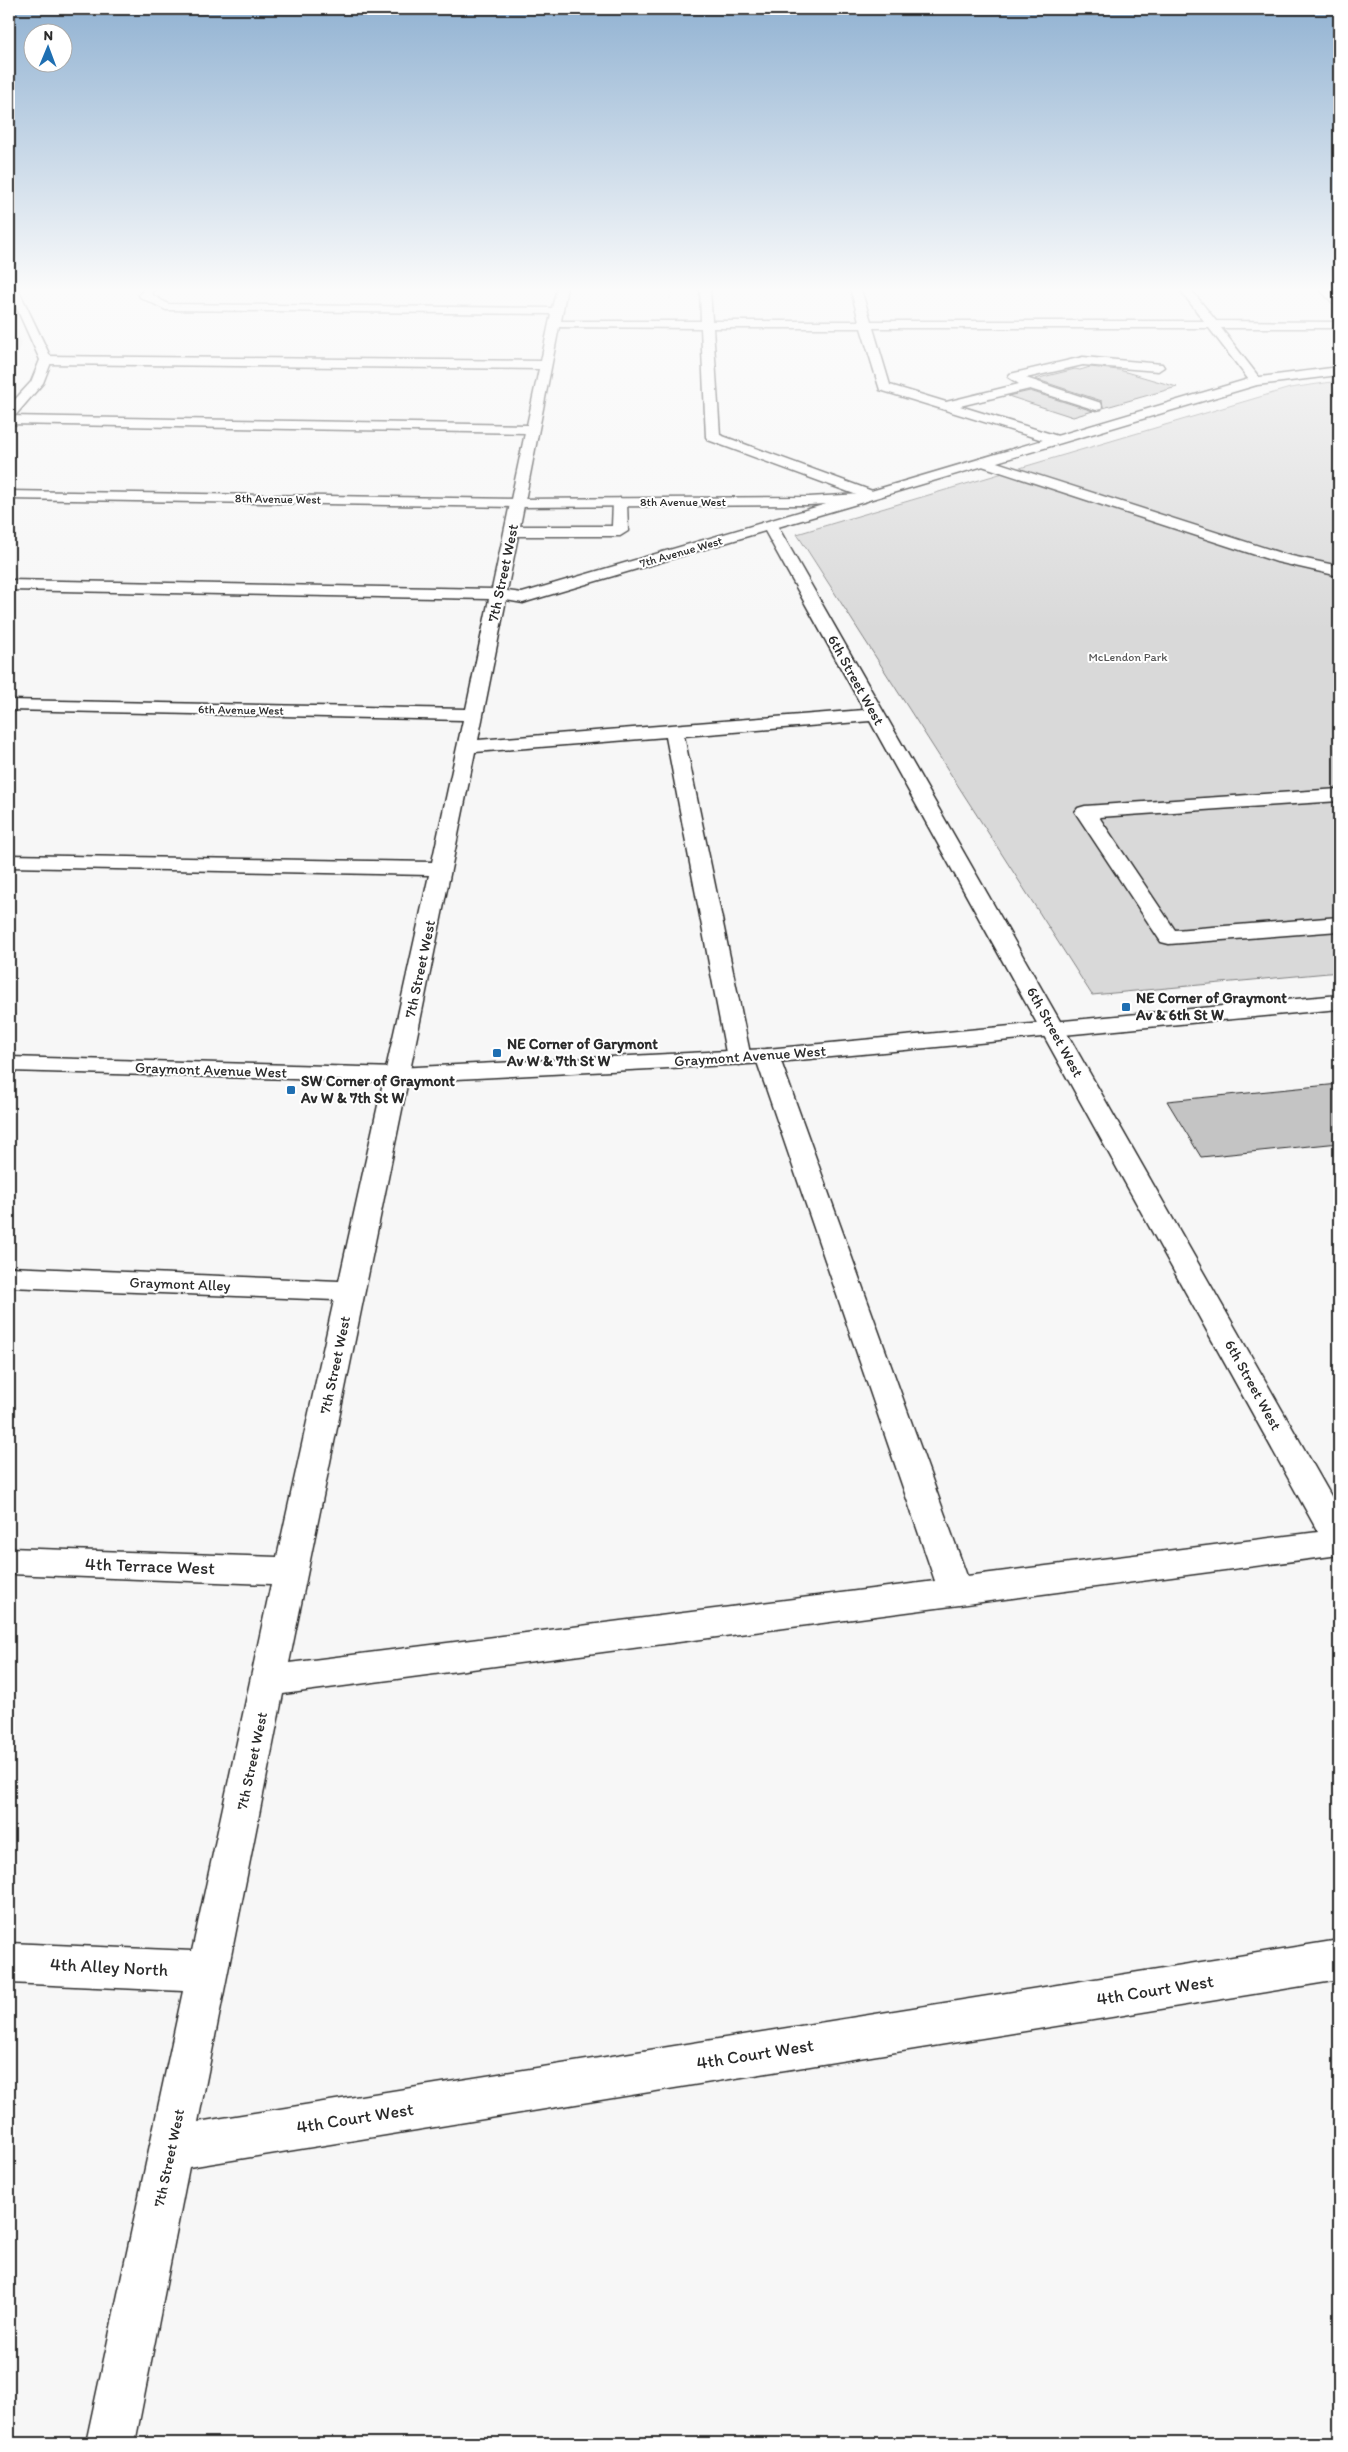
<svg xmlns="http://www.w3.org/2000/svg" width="1348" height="2452" viewBox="0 0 1348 2452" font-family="Itim,sans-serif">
<rect width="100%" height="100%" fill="#f7f7f7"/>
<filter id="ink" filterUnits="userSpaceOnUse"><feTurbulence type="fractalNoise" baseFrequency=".02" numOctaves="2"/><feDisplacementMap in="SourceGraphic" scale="10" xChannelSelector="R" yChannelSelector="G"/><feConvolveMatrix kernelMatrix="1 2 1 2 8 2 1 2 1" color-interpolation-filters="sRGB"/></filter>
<g filter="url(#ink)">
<!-- built -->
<path fill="#e8e8e8" d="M9,308L21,341L18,355L9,370Z"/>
<!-- green -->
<path fill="#d9d9d9" stroke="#828282" d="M1339,381V972L1092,995L797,534L1290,388Z"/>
<!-- building -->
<path fill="#c4c4c4" stroke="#2b2b2b" d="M1090,367L1119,370L1177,387L1103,408L1102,401L1035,379L1075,369L1080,370Z
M1030,391L1093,411L1073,417L1008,396Z
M1339,1084V1143L1201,1157L1167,1101Z"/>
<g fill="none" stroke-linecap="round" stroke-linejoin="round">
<defs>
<path id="minor" d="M145,287H156L151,294L168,304L552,308L557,287H567L561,321H701L700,287H710L712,321H859L850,287H860L871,321H1204L1178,287H1189L1216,321L1339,322V328H1221L1262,381L1256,385L1252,384L1209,328H873L890,385L946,402L1019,384L1008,377L1010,374L1083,357L1162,364L1164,367L1158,371L1083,365L1026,378L1101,403L1102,406L1101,409L1096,410L1030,389L960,406L1061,437L1063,440L1056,444L880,390L861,328H713L720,435L875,492L877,495L867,501L778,527L1339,1510V1555L283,1694L198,2122L1339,1940V1980L189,2167L135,2443H86L183,1991L9,1983V1943L192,1951L271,1584L9,1574V1548L277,1557L334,1300L9,1287V1267L339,1281L429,875L9,867V855L432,862L463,720L9,710V700L466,709L489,599L9,590V580L492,589L525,433L9,424V416L527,425L539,369L46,364L40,360L46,356L541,361L551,314L166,310L140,297L139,295ZM559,327L701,328L706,437L708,440L857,495L522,593L507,591L518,536H620L628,531L627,502L620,498L613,502L612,526H520ZM765,531L864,710L478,740L506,600L523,603L529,601ZM870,721L1318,1532L967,1576L779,1056L776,1051L767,1049L758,1051L755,1056L935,1581L289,1663L475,752L666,737L727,1058L730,1063L739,1065L748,1063L751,1058L684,736Z
M1317,287H1328L1339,297V306L1335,305Z
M984,458L1287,555L1339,566V576L1277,562L979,465L977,462L979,459Z
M1339,789V801L1099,817L1175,930L1339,917V931L1169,944L1161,942L1075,812L1078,808L1085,806Z"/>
<path id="major" d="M10,287H20L19,291L52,360L43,383L14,417L9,418V406L31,382L40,360L9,291Z
M1339,367V375L1257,385L862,502L809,505L518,507L9,499V491L518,499L809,497L861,494L1252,378Z
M1339,995V1009L767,1063L397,1082L9,1071V1057L397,1068L767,1049Z"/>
</defs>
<!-- minor casing -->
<use href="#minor" stroke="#2b2b2b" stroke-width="3"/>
<!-- major casing -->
<use href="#major" stroke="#2b2b2b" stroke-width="3"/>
<!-- path -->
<path stroke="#2b2b2b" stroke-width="1" stroke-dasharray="0.5 2" stroke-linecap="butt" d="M670,299L671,287"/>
<!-- minor -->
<use href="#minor" fill="#fff" fill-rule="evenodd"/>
<!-- major -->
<use href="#major" fill="#fff" fill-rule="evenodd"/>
</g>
</g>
<!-- sky -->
<linearGradient id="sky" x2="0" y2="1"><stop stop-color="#91b2d2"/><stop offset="0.46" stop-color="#fbfbfb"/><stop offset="1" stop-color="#fbfbfb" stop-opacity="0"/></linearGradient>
<rect width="1348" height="630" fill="url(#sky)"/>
<!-- markers -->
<g fill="#1f6fb2" stroke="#fff" stroke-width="2">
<rect x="1121" y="1002" width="10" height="10" rx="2.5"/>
<rect x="492" y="1048" width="10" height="10" rx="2.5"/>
<rect x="286" y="1085" width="10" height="10" rx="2.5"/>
</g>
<g text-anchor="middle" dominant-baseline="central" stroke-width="4" stroke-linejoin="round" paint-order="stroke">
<!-- far-street labels -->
<g font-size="12" fill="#2b2b2b" stroke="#fff">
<text transform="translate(278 499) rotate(1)">8th Avenue West</text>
<text x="683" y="502">8th Avenue West</text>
<text transform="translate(681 552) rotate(-16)">7th Avenue West</text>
<text transform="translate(241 710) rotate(1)">6th Avenue West</text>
</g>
<!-- far-park labels -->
<g font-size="12" fill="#565656" stroke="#fff">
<text x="1128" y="657">McLendon Park</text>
</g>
<!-- street labels -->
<g font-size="15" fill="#2b2b2b" stroke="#fff">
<text transform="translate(503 573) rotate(-78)">7th Street West</text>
<text transform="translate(856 680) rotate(61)">6th Street West</text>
<text transform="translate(420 969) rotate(-78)">7th Street West</text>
<text transform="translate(1055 1032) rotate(61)">6th Street West</text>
<text transform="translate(750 1056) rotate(-4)">Graymont Avenue West</text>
<text transform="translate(211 1070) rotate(2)">Graymont Avenue West</text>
<text transform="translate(180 1284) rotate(2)">Graymont Alley</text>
<text transform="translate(335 1365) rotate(-78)">7th Street West</text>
<text transform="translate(1253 1385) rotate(61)">6th Street West</text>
<text transform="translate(252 1761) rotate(-78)">7th Street West</text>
<text transform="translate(169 2158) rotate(-78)">7th Street West</text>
</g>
<!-- poi labels -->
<g font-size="15" font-weight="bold" fill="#2b2b2b" stroke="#fff" text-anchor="start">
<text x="1136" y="998">NE Corner of Graymont<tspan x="1136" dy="17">Av &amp; 6th St W</tspan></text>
<text x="507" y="1044">NE Corner of Garymont<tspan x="507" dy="17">Av W &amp; 7th St W</tspan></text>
<text x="301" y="1081">SW Corner of Graymont<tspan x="301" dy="17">Av W &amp; 7th St W</tspan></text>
</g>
<!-- near-street labels -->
<g font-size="18" fill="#2b2b2b" stroke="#fff">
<text transform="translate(150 1566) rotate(2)">4th Terrace West</text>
<text transform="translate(109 1967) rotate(3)">4th Alley North</text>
<text transform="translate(1155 1990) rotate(-9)">4th Court West</text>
<text transform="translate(755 2054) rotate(-9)">4th Court West</text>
<text transform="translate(355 2118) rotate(-9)">4th Court West</text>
</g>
</g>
<!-- margin -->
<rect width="1348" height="2452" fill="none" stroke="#fff" stroke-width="30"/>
<rect x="15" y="15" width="1318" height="2422" fill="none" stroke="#2b2b2b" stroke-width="2" filter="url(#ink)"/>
<!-- north arrow -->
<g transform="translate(48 48) rotate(1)"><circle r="24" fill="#ffffff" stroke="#aaaaaa"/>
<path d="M0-4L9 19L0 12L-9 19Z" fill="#1f6fb2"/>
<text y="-8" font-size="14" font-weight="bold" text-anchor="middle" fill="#2b2b2b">N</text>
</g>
</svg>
